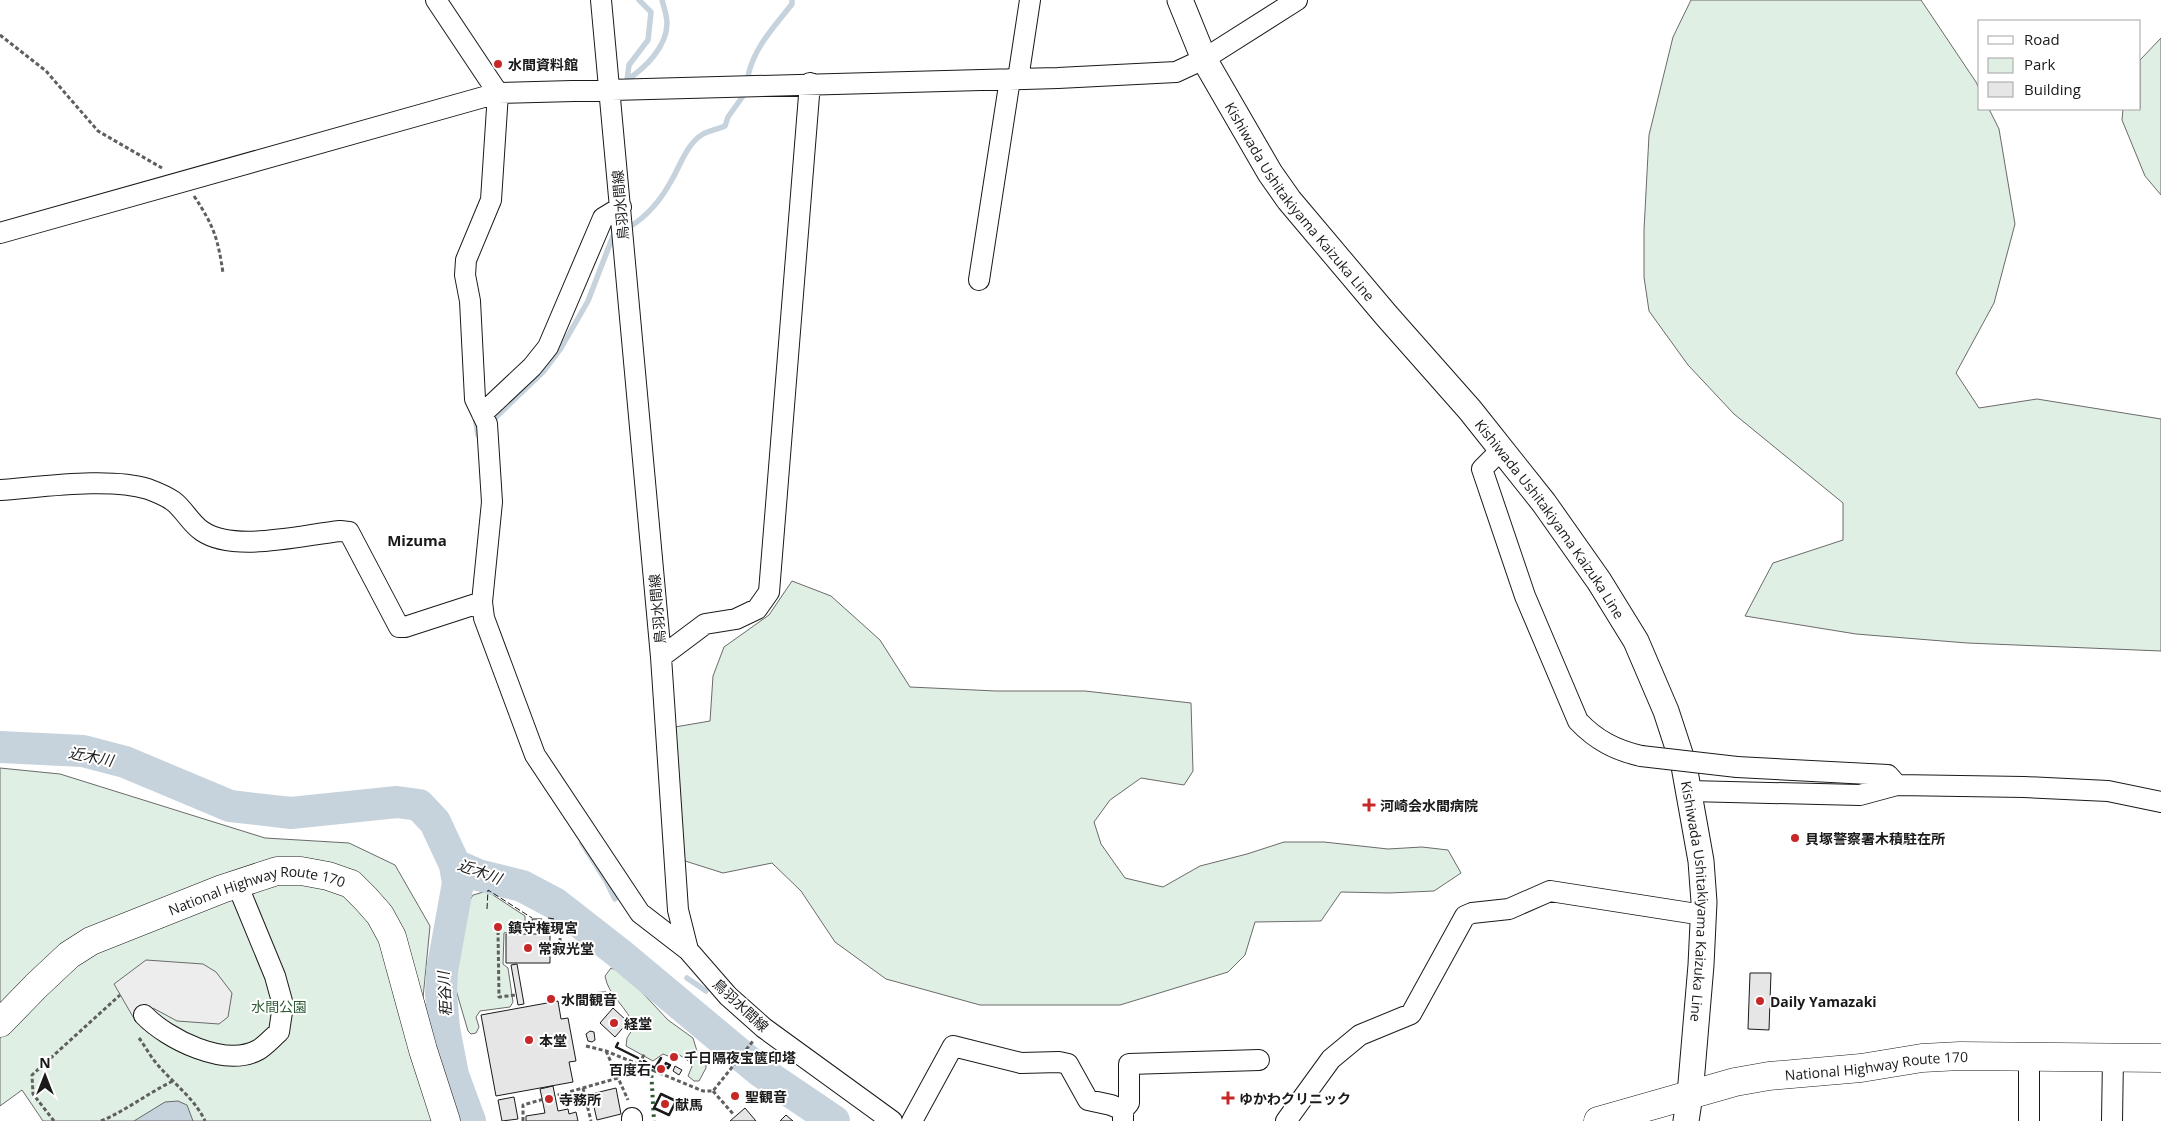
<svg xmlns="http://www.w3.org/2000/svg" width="2161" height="1121" viewBox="0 0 2161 1121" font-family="'Open Sans','Noto Sans JP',sans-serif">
<rect width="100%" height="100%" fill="#fff"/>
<!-- green -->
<path fill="#e0efe3" stroke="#6a6a6a" d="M1691,0H1921L1976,82L1980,90V109H1989L1999,129L2015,224L1994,303L1956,373L1979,408L2037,399L2161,419V651L1967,643L1856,634L1745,616L1773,563L1843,540V503L1734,414L1688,365L1649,311L1644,277V230L1649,135L1673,37Z
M2161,38V195L2145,176L2122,120L2123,109H2140V60Z
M792,581L831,596L880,640L910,687L996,691H1085L1191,703L1193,771L1184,785L1141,778L1110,800L1094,822L1101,844L1125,878L1163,887L1200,866L1247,854L1284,842H1324L1388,849L1422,847L1448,850L1461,873L1434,891L1389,893L1341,892L1321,921L1255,922L1245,955L1228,972L1120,1005H980L886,979L835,942L801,891L772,863L723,873L682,860L675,727L710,721L713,676L724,647L769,615Z
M0,768L60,774L265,838L349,843L395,865L430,926L423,998L463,1121H43L22,1090L0,1106Z
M487,891L525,916V921L515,931L504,933L503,964L508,968L513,1002L510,1007L480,1011L476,1017L479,1027L476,1033L471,1034L468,1031L451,973V963L470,900L473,895Z
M611,968L624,973L668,1020L693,1038L697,1051L706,1064V1068L699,1081H694L688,1076L692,1066L690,1062L678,1054L668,1056L663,1054L653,1061L626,1046L627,1038L634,1027C628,1007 608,996 605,976Z"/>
<!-- parking -->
<path fill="#ededed" stroke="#6a6a6a" d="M146,960L203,964L216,972L232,993L228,1017L219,1024L177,1021L153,1008L136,1022L114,984Z"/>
<!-- water -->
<path fill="#c6d2dc" stroke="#6a6a6a" d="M178,1101L187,1105L193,1121H134L165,1102Z"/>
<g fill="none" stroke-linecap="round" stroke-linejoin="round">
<!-- stream -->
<path stroke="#c6d2dc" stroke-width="5.5" d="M748,76C754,47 775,26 792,4V0
M627,80C645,68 667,47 667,23C667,16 664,7 662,0
M627,80L629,65L648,40L651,12L639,0
M631,226C648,215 660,201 670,183C680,167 686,144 703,134C709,131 718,129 725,126L728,117L743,96
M475,417L478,435
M495,418L543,372L561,348L588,301L613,236
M582,843L606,881L615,899
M687,978L706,991"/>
<!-- river -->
<path stroke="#c6d2dc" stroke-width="32" d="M0,747L83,751L125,762L230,806L291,813L397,802L419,805L435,822L455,865L458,883L442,971L441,994L444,1028L453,1075L470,1121
M455,865L478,875L522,886L556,904L620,954L760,1071L834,1121"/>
</g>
<!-- building -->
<path fill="#e6e6e6" stroke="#1a1a1a" d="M532,919H542V927H532Z
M495,925H501V930H495Z
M506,934H550V963H506Z
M517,964L524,1004L518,1005L511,965Z
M1750,973H1771L1769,1030L1748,1029Z
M606,992L607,1005L589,1007L588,993Z
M558,1001L561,1019L568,1018L576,1061L569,1062L573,1082L496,1096L481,1015Z
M613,1008L628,1022L615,1037L600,1023Z
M590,1031L594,1032L595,1040L592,1042L588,1041L586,1034Z
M675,1066L682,1070L679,1075L673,1071Z
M553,1086L558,1111L568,1109L569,1114L576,1112L578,1121H526V1116L545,1113L540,1089Z
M616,1088L621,1114L597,1120L591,1094Z
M514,1097L518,1119L502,1121L498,1100Z
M745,1108L756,1121H730Z
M786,1115L793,1121H780Z"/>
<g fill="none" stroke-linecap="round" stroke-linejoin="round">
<defs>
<path id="minor" d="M436,0L498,93L491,200L466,260L465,275L470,301L475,399L487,424L492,502L482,602L484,618L535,755L640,913L688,950
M601,0L661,657L678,910L688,950L728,996L764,1028L892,1121
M1018,79L1030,0
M0,233L498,93L1058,78L1176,72L1204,59L1297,0
M979,280L1010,79
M482,414L532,367L548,347L603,218L621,207
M1501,450L1482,469L1525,596L1578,721C1596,740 1615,750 1641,756
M0,490C42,487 109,477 148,489C156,492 166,496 173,501C184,509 190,523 202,531C234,553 302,535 340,531L349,532L399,627H405L482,602
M661,657L705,624L736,619L757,609L769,592L810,83
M1737,767L1888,775L1897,785
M1689,791L1860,795L1897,785L2024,787L2108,791L2161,802
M144,1015C167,1039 225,1068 258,1050C265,1046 272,1038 279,1032L283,1005L275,976L237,884
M2029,1056V1121
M1123,1110L1129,1103V1064L1259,1060
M632,1118V1121
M912,1121L953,1046L1021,1063L1059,1062L1068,1064L1088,1100L1111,1105L1123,1110V1121
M1286,1121L1331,1059L1360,1035L1411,1014L1465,916L1472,913L1509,909L1550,891L1703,915
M2112,1121L2113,1057"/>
<g id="major">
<path id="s1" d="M1180,0L1204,59L1270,173L1289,200L1386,315L1470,410L1544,503L1599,581L1636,641L1666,711L1684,766L1701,861L1704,902L1701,965L1690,1095L1686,1121"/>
</g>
<g id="highway">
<path id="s2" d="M0,1023L36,986L69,955L91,941L222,889L277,871H301L328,876L351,884L366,899L380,915L392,937L423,1050L446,1121"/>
<path id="s3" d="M1598,1121L1735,1082L1769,1076L1861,1068L1922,1058L1960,1056L2161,1058"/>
</g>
</defs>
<!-- minor casing -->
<use href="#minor" stroke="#1a1a1a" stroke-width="22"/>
<!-- major casing -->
<use href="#major" stroke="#1a1a1a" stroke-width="27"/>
<!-- highway casing -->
<use href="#highway" stroke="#1a1a1a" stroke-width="29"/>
<!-- path -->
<path stroke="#5f5f5f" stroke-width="3" stroke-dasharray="4 2.5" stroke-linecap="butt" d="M0,35L46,71L98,131L162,168
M194,196C214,226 218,239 223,273
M498,931L499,997L516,995
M560,938L561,956
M139,1038C145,1046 150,1056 157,1064C173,1083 195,1099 205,1121
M586,1046L606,1051L703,1091H713L753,1041
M606,1051L628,1100
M639,1064L645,1053
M583,1088L591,1121
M713,1091L734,1115
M54,1121L33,1094L32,1075L120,995
M101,1121C127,1110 148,1093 173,1081
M523,1121V1105L618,1078"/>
<!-- minor -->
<use href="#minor" stroke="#fff" stroke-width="20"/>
<!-- major -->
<use href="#major" stroke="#fff" stroke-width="25"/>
<!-- highway -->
<use href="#highway" stroke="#fff" stroke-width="28"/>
<defs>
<path id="minor-bridge" d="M1641,756L1737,767"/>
</defs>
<!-- minor-bridge casing -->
<use href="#minor-bridge" stroke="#1a1a1a" stroke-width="22" stroke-linecap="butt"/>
<!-- minor-bridge -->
<use href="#minor-bridge" stroke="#fff" stroke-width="20"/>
<!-- hedge -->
<path stroke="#2b5a34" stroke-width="4" stroke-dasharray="2.5 4" stroke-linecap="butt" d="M651,1069L654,1121"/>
<!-- fence -->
<path stroke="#1a1a1a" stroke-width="1" stroke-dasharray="6 2.5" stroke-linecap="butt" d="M487,909L488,890L532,918
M548,918L555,919L570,935"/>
<!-- wall -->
<path stroke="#1a1a1a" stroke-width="2.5" d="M618,1043L616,1047L638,1058
M644,1061L655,1068L661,1058
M666,1063L670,1065L668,1068L664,1067Z
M661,1094L676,1101L669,1115L654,1108Z"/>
</g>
<!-- markers -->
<g fill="#c62828" stroke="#fff" stroke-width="2">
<circle cx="498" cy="64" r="5"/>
<path d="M1366.5 797.5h5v5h5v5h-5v5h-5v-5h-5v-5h5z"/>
<circle cx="1795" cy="838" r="5"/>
<circle cx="498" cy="927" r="5"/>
<circle cx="528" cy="948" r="5"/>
<circle cx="551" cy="999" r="5"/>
<circle cx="1760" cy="1001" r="5"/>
<circle cx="614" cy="1023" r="5"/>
<circle cx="529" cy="1040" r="5"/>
<circle cx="674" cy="1057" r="5"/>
<circle cx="661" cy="1069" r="5"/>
<circle cx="735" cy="1096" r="5"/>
<path d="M1225.5 1090.5h5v5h5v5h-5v5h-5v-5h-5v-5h5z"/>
<circle cx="549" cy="1099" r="5"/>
<circle cx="665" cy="1104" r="5"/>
</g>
<g text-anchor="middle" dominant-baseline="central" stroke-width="4" stroke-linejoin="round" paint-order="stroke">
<!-- poi labels -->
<g font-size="14" font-weight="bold" fill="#1a1a1a" stroke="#fff" text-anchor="start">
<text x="508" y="64">水間資料館</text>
<text x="1380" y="805">河崎会水間病院</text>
<text x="1805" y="838">貝塚警察署木積駐在所</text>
<text x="508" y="927">鎮守権現宮</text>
<text x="538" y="948">常寂光堂</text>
<text x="561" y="999">水間観音</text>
<text x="1770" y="1001">Daily Yamazaki</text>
<text x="624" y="1023">経堂</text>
<text x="539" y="1040">本堂</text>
<text x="684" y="1057">千日隔夜宝篋印塔</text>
<text x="651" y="1069" text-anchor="end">百度石</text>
<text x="745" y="1096">聖観音</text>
<text x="1239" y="1098">ゆかわクリニック</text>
<text x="559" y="1099">寺務所</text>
<text x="675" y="1104">献馬</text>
</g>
<!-- street labels -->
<g font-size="14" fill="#1a1a1a" stroke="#fff">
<text stroke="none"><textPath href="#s1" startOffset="236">Kishiwada Ushitakiyama Kaizuka Line</textPath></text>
<text transform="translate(620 205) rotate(-95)">鳥羽水間線</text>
<text stroke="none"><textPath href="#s1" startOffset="641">Kishiwada Ushitakiyama Kaizuka Line</textPath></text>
<text transform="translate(657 609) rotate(-95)">鳥羽水間線</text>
<text stroke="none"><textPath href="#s2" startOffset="299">National Highway Route 170</textPath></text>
<text stroke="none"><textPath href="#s1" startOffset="1061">Kishiwada Ushitakiyama Kaizuka Line</textPath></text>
<text transform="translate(741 1005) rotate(43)">鳥羽水間線</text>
<text stroke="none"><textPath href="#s3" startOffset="285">National Highway Route 170</textPath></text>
</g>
<!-- park labels -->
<g font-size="14" fill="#2b5a34" stroke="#fff">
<text x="279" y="1006">水間公園</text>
</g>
<!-- neighbourhood labels -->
<g font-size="15" font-weight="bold" fill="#1a1a1a" stroke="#fff">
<text x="417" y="540">Mizuma</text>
</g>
<!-- water labels -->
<g font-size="15" font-style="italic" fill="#1a1a1a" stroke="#fff">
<text transform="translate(91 756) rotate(11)">近木川</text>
<text transform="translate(480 871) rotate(20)">近木川</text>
<text transform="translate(444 994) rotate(-93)">秬谷川</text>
</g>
</g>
<!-- legend -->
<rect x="1978" y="20" width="162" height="90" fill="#ffffff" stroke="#a3a3a3"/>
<rect x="1988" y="36" width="25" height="8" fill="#ffffff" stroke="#a3a3a3"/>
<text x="2024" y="45" font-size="15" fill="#1a1a1a">Road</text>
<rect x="1988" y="58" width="25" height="15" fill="#e0efe3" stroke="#a3a3a3"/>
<text x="2024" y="70" font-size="15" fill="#1a1a1a">Park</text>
<rect x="1988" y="82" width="25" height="15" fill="#e6e6e6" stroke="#a3a3a3"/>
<text x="2024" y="95" font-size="15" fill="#1a1a1a">Building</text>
<!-- north arrow -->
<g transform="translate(45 1076)" stroke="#ffffff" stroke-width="4" paint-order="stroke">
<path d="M0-4L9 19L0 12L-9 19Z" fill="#1a1a1a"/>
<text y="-8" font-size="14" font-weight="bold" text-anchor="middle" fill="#1a1a1a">N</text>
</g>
</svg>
